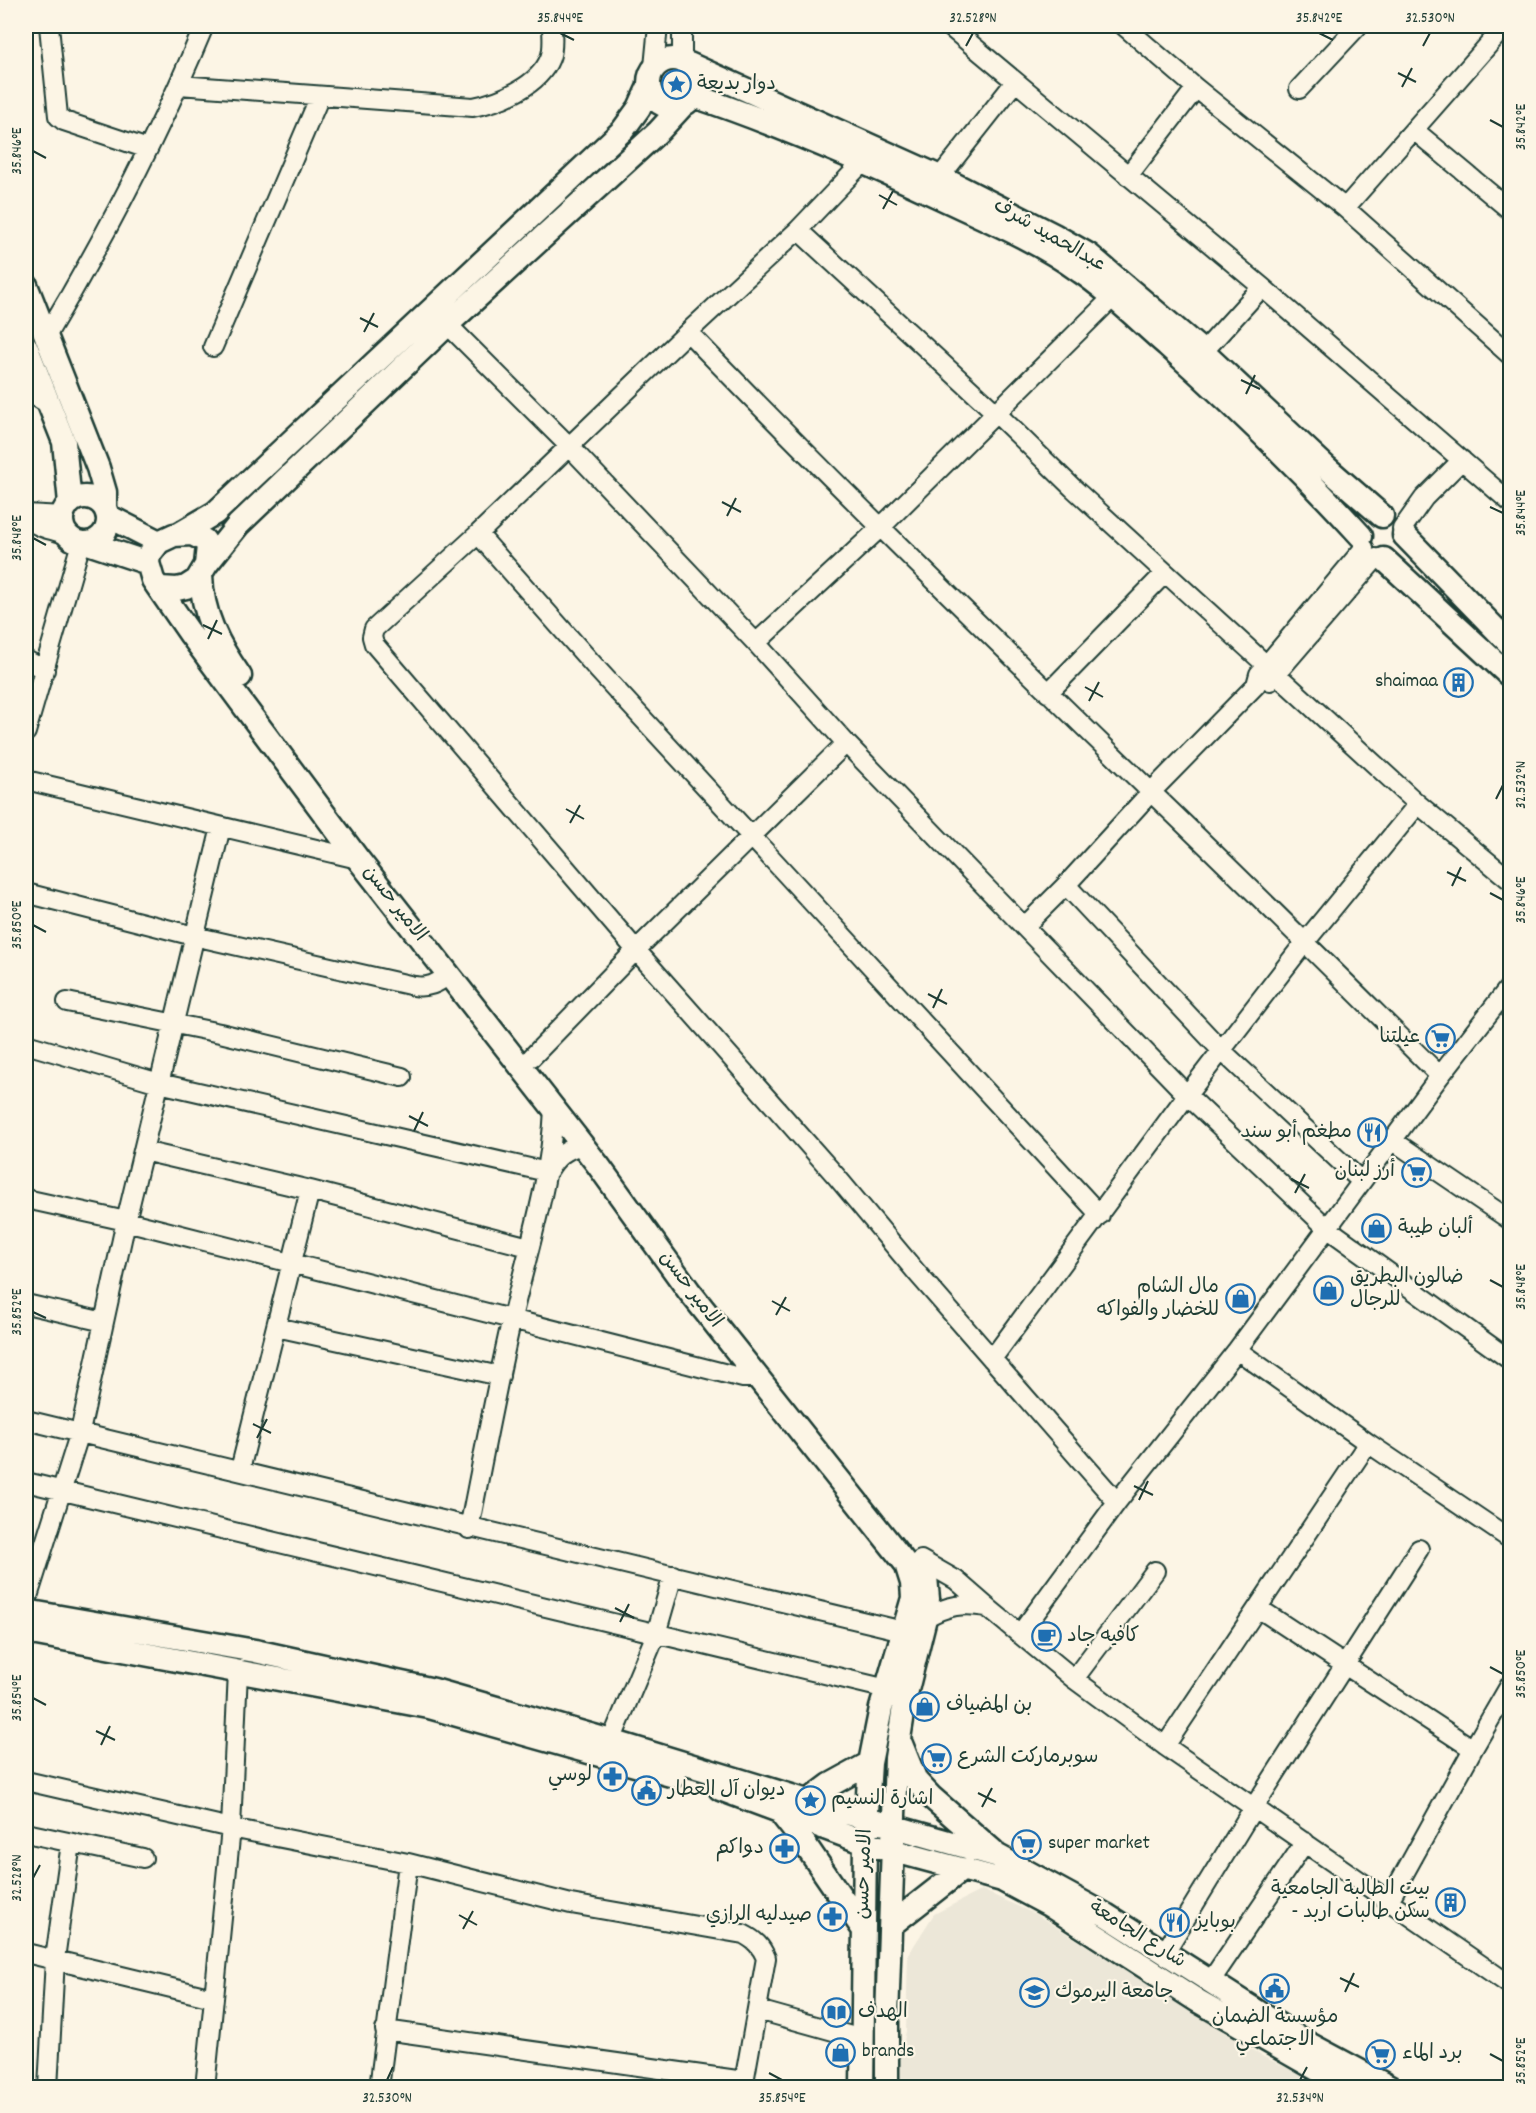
<svg xmlns="http://www.w3.org/2000/svg" width="1536" height="2113" viewBox="0 0 1536 2113" font-family="Dekko,'Playpen Sans Arabic',sans-serif">
<rect width="100%" height="100%" fill="#fcf5e5"/>
<filter id="ink" filterUnits="userSpaceOnUse"><feTurbulence type="fractalNoise" baseFrequency=".0167" numOctaves="2"/><feDisplacementMap in="SourceGraphic" scale="12" xChannelSelector="R" yChannelSelector="G"/><feConvolveMatrix kernelMatrix="1 2 1 2 8 2 1 2 1" color-interpolation-filters="sRGB"/></filter>
<g filter="url(#ink)">
<!-- built -->
<path fill="#ece7d8" d="M982,1890L1037,1915L1262,2056L1327,2087L897,2088V2075L906,2031L908,1955L934,1914Z"/>
<g fill="none" stroke-linecap="round" stroke-linejoin="round">
<defs>
<path id="minor" d="M49,26L58,116L64,121L148,149
M949,26L1262,287L1510,502
M1124,26L1196,88L1345,208L1510,355
M682,59V26
M654,67L658,26
M179,85L473,107C500,102 539,86 550,58C554,48 552,36 552,26
M1299,89L1358,26
M1414,130L1510,210
M863,162L798,230L688,332L478,534L374,629L372,637L374,644L636,950L836,1176L917,1273L1117,1502
M1128,176L1196,88
M940,177L1015,82
M1345,208L1505,26
M798,230L996,413L1073,488L1418,804L1510,880
M440,317L569,446L756,643L846,743L1187,1095L1327,1228L1510,1360
M688,332C839,489 996,641 1152,793C1249,886 1344,981 1440,1076
M45,338C105,238 159,134 204,26
M213,347L320,96
M1203,352L1262,287
M26,391L50,405
M26,514L63,516
M26,518C43,531 51,528 69,536
M1402,529L1424,498L1462,460
M478,534L599,671L1100,1215
M756,643L881,527L1113,297
M26,660L45,670
M1270,681L1376,558
M1048,693L1165,573
M26,732L81,543
M26,780L358,859
M1066,885L1222,1051L1361,1181
M26,893L194,936L414,986C428,988 437,984 448,975
M1024,927L1066,885L1151,792L1256,685L1259,674L1364,548
M67,1002L220,1033L402,1077
M26,1044L159,1083L547,1172
M532,1057L636,950L846,743
M1392,1140L1510,1220
M143,1151L310,1190L529,1247
M548,1171C556,1157 566,1149 582,1145
M26,1199L126,1221L743,1378H759
M26,1304L104,1322
M276,1327L500,1376
M1237,1350L1368,1443L1510,1539
M992,1359L1187,1095L1305,942L1418,804
M26,1420L903,1631
M240,1470L310,1190
M26,1482L887,1689
M469,1529C483,1458 496,1388 512,1318C528,1249 551,1180 554,1109
M921,1560L956,1580L987,1607C962,1603 948,1605 925,1618
M26,1603L80,1432L126,1221L221,827
M987,1607L1074,1679L1165,1746L1510,1985
M1258,1608L1473,1749
M1020,1634L1117,1502L1237,1350L1440,1076L1510,986
M1074,1679L1155,1571
M611,1741L656,1634L673,1575
M1165,1746L1368,1443
M26,1781L231,1828L408,1863L571,1904L743,1934C755,1940 761,1946 766,1958L743,2088
M26,1833L143,1858
M1389,1901L1473,1749L1510,1685
M1165,1952L1254,1807L1419,1549
M26,1953L213,1998
M1210,1982L1305,1842
M758,2010L862,2039
M385,2030L744,2081
M48,2088L55,1959L71,1843
M205,2088L231,1828L238,1671
M379,2088L408,1863"/>
<path id="major" d="M649 83a24 24 0 1 1 48 0a24 24 0 1 1-48 0Z
M689,64L940,177L1054,235L1089,255L1203,352L1327,468L1382,516
M694,96C777,124 858,159 937,196C986,219 1037,240 1081,272C1112,293 1139,321 1167,345C1235,406 1300,469 1361,536
M26,285L98,468L105,492V508
M26,346L64,442L70,503
M62 520a23 23 0 1 1 46 0a23 23 0 1 1-46 0Z
M108,516L159,542
M179,534L215,513L623,130L639,108L649,86
M1404,535L1510,644
M88,543L148,563
M1384,559L1510,676
M206,565L208,546L204,540L192,534L174,535L159,542L149,555L148,563L153,580L191,635L358,859L598,1165L689,1291L906,1564L912,1583L913,1598L881,1708L870,1763L865,1843L862,2088
M201,575C202,614 218,645 240,676
M160,588L177,589L186,587L197,580L206,565L238,525L448,324L659,131L683,105
M26,1611L255,1651L434,1690L611,1741L867,1819L998,1856L1106,1915L1307,2043L1391,2088
M26,1632L429,1707L674,1776
M901,1744L916,1781L931,1797L993,1851
M720,1789L865,1843L1002,1880L1049,1905L1198,2001L1350,2088
M810,1800L830,1785L870,1763
M778,1810L804,1843L863,1929
M891,1925L960,1871L966,1869
M887,2088V2018L896,1758L906,1694L925,1618L928,1599L926,1577"/>
</defs>
<!-- minor casing -->
<use href="#minor" stroke="#1f3d34" stroke-width="22"/>
<!-- major casing -->
<use href="#major" stroke="#1f3d34" stroke-width="27"/>
<!-- minor -->
<use href="#minor" stroke="#fcf5e5" stroke-width="18"/>
<!-- major -->
<use href="#major" stroke="#fcf5e5" stroke-width="22"/>
</g>
</g>
<!-- ticks -->
<path fill="none" stroke="#1f3d34" stroke-width="2" d="M560,33L574,40M1319,33L1333,40M966,46L973,33M1423,46L1430,33M1398,73L1416,82M1402,87L1412,68M1490,120L1503,127M33,151L46,158M879,195L897,205M883,209L893,191M360,318L378,327M364,332L374,313M1241,380L1260,389M1246,394L1255,375M722,502L741,512M1490,507L1503,513M727,516L736,498M33,538L46,545M203,625L222,634M208,639L217,620M1085,687L1103,697M1089,701L1099,682M1496,799L1503,785M566,809L584,819M570,823L580,805M1447,872L1466,881M1452,886L1461,867M1490,893L1503,900M33,925L46,932M928,994L947,1004M933,1008L942,989M409,1116L428,1126M414,1131L423,1112M1291,1179L1309,1188M1295,1193L1305,1174M1490,1280L1503,1287M772,1301L790,1311M33,1312L46,1318M776,1315L786,1297M253,1424L271,1433M257,1438L267,1419M1134,1486L1153,1495M1139,1500L1148,1481M615,1608L634,1618M620,1622L629,1604M1490,1667L1503,1674M33,1698L46,1705M96,1731L115,1740M101,1745L110,1726M978,1793L996,1802M982,1807L992,1788M33,1878L40,1865M459,1915L477,1925M463,1929L473,1911M1340,1978L1359,1987M1345,1992L1354,1973M1490,2054L1503,2061M769,2073L782,2080M387,2080L393,2067M1300,2080L1307,2067"/>
<!-- icons -->
<defs>
<symbol id="sight-ring" viewBox="-11 -11 22 22"><circle r="9.5" fill="#fcf5e5" stroke="#1f6fb2" stroke-width="1.5"/><path d="M0-6L1.8-2.2L6-1.7L2.9 1.2L3.7 5.4L0 3.3L-3.7 5.4L-2.9 1.2L-6-1.7L-1.8-2.2Z" fill="#1f6fb2"/></symbol>
<symbol id="building-ring" viewBox="-11 -11 22 22"><circle r="9.5" fill="#fcf5e5" stroke="#1f6fb2" stroke-width="1.5"/><path d="M-4-6H4V6H1V3H-1V6H-4ZM-2.5-4.3h1.7v1.8h-1.7ZM.8-4.3h1.7v1.8H.8ZM-2.5-1h1.7V.8h-1.7ZM.8-1h1.7V.8H.8Z" fill="#1f6fb2"/></symbol>
<symbol id="supermarket-ring" viewBox="-11 -11 22 22"><circle r="9.5" fill="#fcf5e5" stroke="#1f6fb2" stroke-width="1.5"/><path d="M-6-5.5h2.5l.6 2H6L4.5 2H-2.5L-4.4-4H-6ZM-1.5 3.2a1.3 1.3 0 1 0 .1 0ZM3 3.2a1.3 1.3 0 1 0 .1 0Z" fill="#1f6fb2"/></symbol>
<symbol id="restaurant-ring" viewBox="-11 -11 22 22"><circle r="9.5" fill="#fcf5e5" stroke="#1f6fb2" stroke-width="1.5"/><path d="M-5-6h1v4h1v-4h1v4h1v-4h1v5L-1.5 .5V6h-2V.5L-5-1ZM5-6V6H3V1.5H1.5Q1.5-4 5-6Z" fill="#1f6fb2"/></symbol>
<symbol id="shop-ring" viewBox="-11 -11 22 22"><circle r="9.5" fill="#fcf5e5" stroke="#1f6fb2" stroke-width="1.5"/><path d="M-5-2.5h2.3a2.7 3.5 0 0 1 5.4 0H5L5.5 6h-11ZM-1.5-2.5h3a1.5 2.3 0 0 0-3 0Z" fill="#1f6fb2"/></symbol>
<symbol id="cafe-ring" viewBox="-11 -11 22 22"><circle r="9.5" fill="#fcf5e5" stroke="#1f6fb2" stroke-width="1.5"/><path d="M-5.5-4.5H6V0H3Q3 3.5 0 3.5H-2.5Q-5.5 3.5-5.5 0ZM3-3.2v2h1.7v-2ZM-6 4.5H4V6H-6Z" fill="#1f6fb2"/></symbol>
<symbol id="pharmacy-ring" viewBox="-11 -11 22 22"><circle r="9.5" fill="#fcf5e5" stroke="#1f6fb2" stroke-width="1.5"/><path d="M-2-6h4v4h4v4h-4v4h-4v-4h-4v-4h4Z" fill="#1f6fb2"/></symbol>
<symbol id="civic-ring" viewBox="-11 -11 22 22"><circle r="9.5" fill="#fcf5e5" stroke="#1f6fb2" stroke-width="1.5"/><path d="M-.6-6.5H3V-4.5H.6V-3L4-1V1h2V6H-6V1h2V-1L-.6-3ZM-1.2 2.5V6h2.4V2.5Z" fill="#1f6fb2"/></symbol>
<symbol id="university-ring" viewBox="-11 -11 22 22"><circle r="9.5" fill="#fcf5e5" stroke="#1f6fb2" stroke-width="1.5"/><path d="M0-5L7-2L0 1L-7-2ZM-4 1L0 2.5L4 1V4Q0 6-4 4Z" fill="#1f6fb2"/></symbol>
<symbol id="library-ring" viewBox="-11 -11 22 22"><circle r="9.5" fill="#fcf5e5" stroke="#1f6fb2" stroke-width="1.5"/><path d="M-6-4Q-3-5.5-.7-3.5V5Q-3 3-6 4ZM6-4Q3-5.5 .7-3.5V5Q3 3 6 4Z" fill="#1f6fb2"/></symbol>
</defs>
<g fill-rule="evenodd">
<use href="#sight-ring" x="660" y="68" width="33" height="33"/>
<use href="#building-ring" x="1442" y="666" width="33" height="33"/>
<use href="#supermarket-ring" x="1424" y="1022" width="33" height="33"/>
<use href="#restaurant-ring" x="1356" y="1116" width="33" height="33"/>
<use href="#supermarket-ring" x="1400" y="1156" width="33" height="33"/>
<use href="#shop-ring" x="1360" y="1212" width="33" height="33"/>
<use href="#shop-ring" x="1312" y="1274" width="33" height="33"/>
<use href="#shop-ring" x="1224" y="1282" width="33" height="33"/>
<use href="#cafe-ring" x="1030" y="1620" width="33" height="33"/>
<use href="#shop-ring" x="908" y="1690" width="33" height="33"/>
<use href="#supermarket-ring" x="920" y="1742" width="33" height="33"/>
<use href="#pharmacy-ring" x="596" y="1760" width="33" height="33"/>
<use href="#civic-ring" x="630" y="1774" width="33" height="33"/>
<use href="#sight-ring" x="794" y="1784" width="33" height="33"/>
<use href="#supermarket-ring" x="1010" y="1828" width="33" height="33"/>
<use href="#pharmacy-ring" x="768" y="1832" width="33" height="33"/>
<use href="#building-ring" x="1434" y="1886" width="33" height="33"/>
<use href="#pharmacy-ring" x="816" y="1900" width="33" height="33"/>
<use href="#restaurant-ring" x="1158" y="1906" width="33" height="33"/>
<use href="#civic-ring" x="1258" y="1972" width="33" height="33"/>
<use href="#university-ring" x="1018" y="1976" width="33" height="33"/>
<use href="#library-ring" x="820" y="1996" width="33" height="33"/>
<use href="#shop-ring" x="824" y="2036" width="33" height="33"/>
<use href="#supermarket-ring" x="1364" y="2038" width="33" height="33"/>
</g>
<g text-anchor="middle" dominant-baseline="central" stroke-width="4.5" stroke-linejoin="round" paint-order="stroke">
<!-- poi labels -->
<g font-size="20" fill="#1f3d34" stroke="#fcf5e5" text-anchor="start">
<text x="697" y="85">دوار بديعة</text>
<text x="1438" y="682" text-anchor="end">shaimaa</text>
<text x="1420" y="1038" text-anchor="end">عيلتنا</text>
<text x="1352" y="1133" text-anchor="end">مطغم أبو سند</text>
<text x="1395" y="1172" text-anchor="end">أرز لبنان</text>
<text x="1398" y="1229">ألبان طيبة</text>
<text x="1350" y="1278">ضالون البطريق<tspan x="1350" dy="23">للرجال</tspan></text>
<text x="1219" y="1288" text-anchor="end">مال الشام<tspan x="1219" dy="23">للخضار والفواكه</tspan></text>
<text x="1067" y="1637">كافيه جاد</text>
<text x="946" y="1706">بن المضياف</text>
<text x="957" y="1758">سوبرماركت الشرع</text>
<text x="592" y="1776" text-anchor="end">لوسي</text>
<text x="668" y="1791">ديوان آل العطار</text>
<text x="831" y="1800">اشارة النسيم</text>
<text x="1048" y="1844">super market</text>
<text x="764" y="1849" text-anchor="end">دواكم</text>
<text x="1430" y="1890" text-anchor="end">بيت الطالبة الجامعية<tspan x="1430" dy="23">- سكن طالبات اربد</tspan></text>
<text x="812" y="1916" text-anchor="end">صيدليه الرازي</text>
<text x="1195" y="1923">بوبايز</text>
<text x="1055" y="1993">جامعة اليرموك</text>
<text x="858" y="2013">الهدف</text>
<text x="1275" y="2018" text-anchor="middle">مؤسسة الضمان<tspan x="1275" dy="23">الاجتماعي</tspan></text>
<text x="862" y="2052">brands</text>
<text x="1402" y="2054">برد الماء</text>
</g>
<!-- street labels -->
<g font-size="20" fill="#1f3d34" stroke="#fcf5e5">
<text transform="translate(1049 236) rotate(30)">عبدالحميد شرف</text>
<text transform="translate(394 904) rotate(52)">الامير حسن</text>
<text transform="translate(690 1290) rotate(53)">الامير حسن</text>
<text transform="translate(865 1874) rotate(-88)">الامير حسن</text>
<text transform="translate(1137 1935) rotate(32)">شارع الجامعة</text>
</g>
</g>
<!-- margin -->
<rect width="1536" height="2113" fill="none" stroke="#fcf5e5" stroke-width="66"/>
<rect x="33" y="33" width="1470" height="2047" fill="none" stroke="#1f3d34" stroke-width="2"/>
<g font-size="15" text-anchor="middle" fill="#1f3d34">
<text x="560" y="22">35.844°E</text>
<text x="973" y="22">32.528°N</text>
<text x="1319" y="22">35.842°E</text>
<text x="1430" y="22">32.530°N</text>
<text transform="translate(1520 127) rotate(-90)" y="5">35.842°E</text>
<text transform="translate(16 151) rotate(-90)" y="5">35.846°E</text>
<text transform="translate(1520 513) rotate(-90)" y="5">35.844°E</text>
<text transform="translate(16 538) rotate(-90)" y="5">35.848°E</text>
<text transform="translate(1520 785) rotate(-90)" y="5">32.532°N</text>
<text transform="translate(1520 900) rotate(-90)" y="5">35.846°E</text>
<text transform="translate(16 925) rotate(-90)" y="5">35.850°E</text>
<text transform="translate(1520 1287) rotate(-90)" y="5">35.848°E</text>
<text transform="translate(16 1312) rotate(-90)" y="5">35.852°E</text>
<text transform="translate(1520 1674) rotate(-90)" y="5">35.850°E</text>
<text transform="translate(16 1698) rotate(-90)" y="5">35.854°E</text>
<text transform="translate(16 1878) rotate(-90)" y="5">32.528°N</text>
<text transform="translate(1520 2061) rotate(-90)" y="5">35.852°E</text>
<text x="387" y="2102">32.530°N</text>
<text x="782" y="2102">35.854°E</text>
<text x="1300" y="2102">32.534°N</text>
</g>
</svg>
